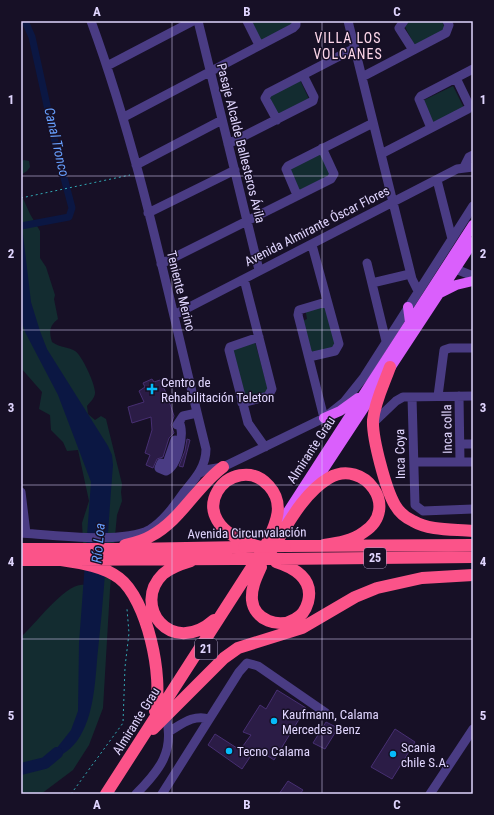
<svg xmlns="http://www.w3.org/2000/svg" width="494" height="815" viewBox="0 0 494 815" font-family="'Roboto Condensed',sans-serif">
<rect width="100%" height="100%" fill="#171026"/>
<!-- green -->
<path fill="#132c30" d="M249,21H292L294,24L260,42Z
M412,21H442L446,30L415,46L404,25Z
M300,80L309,99L278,115L269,96Z
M453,86L464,108L433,123L422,101Z
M321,154L331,176L300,192L289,169Z
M24,160L29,161L30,167L27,171L21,175V161Z
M21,194L30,214L40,231V258L46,267L55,295L54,299L58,319C49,326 49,332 52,342C61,348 69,347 75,351C82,355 96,386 95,393C95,398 90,402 87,406L88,414L95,420L101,416L106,419L122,484L121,492L122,501L117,515L110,589L103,708L89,745L73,770L41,794H21V637C35,625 66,582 84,585L83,605L86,594L82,523L89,501L78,450L67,451L63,442L51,430L50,415L39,409L42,392L21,368Z
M324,303L335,344L331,350L315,354L309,351L302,321L307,319L305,308Z
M255,342L269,393L245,400L231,349Z"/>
<!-- water -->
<path fill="#0b1743" d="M21,217L31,302L40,331L47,349L108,446L112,455L113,465C108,527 105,588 98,650C95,679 95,716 77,741C69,752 58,757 45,763L71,730L78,711L79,643L91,482L58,395L25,332L21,319Z"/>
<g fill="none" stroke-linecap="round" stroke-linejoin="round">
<!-- canal -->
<path stroke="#0b1743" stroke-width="7" d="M21,226L69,217L72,208L57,151L32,37L25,21"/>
<!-- river -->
<path stroke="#0b1743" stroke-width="12" d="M21,769L45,763L57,753"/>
</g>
<!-- building -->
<path fill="#2b1c46" stroke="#472f72" d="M152,379L154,382L160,380L167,395L174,416L171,425L174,433L169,438L163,457L157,459L153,468L146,465L150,455L145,453L152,430L151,417L132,423L128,407L144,402L139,391L145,387L143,383Z
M187,439L190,440L183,467L179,466L185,451Z
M277,690L306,708L274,760L256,748L242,769L208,745L215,734L240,750L251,735L243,732L260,705L266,709Z
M326,722L338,728L325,749L313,743Z
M395,729L415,742L392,779L371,767Z
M288,781L303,790L300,794H279Z"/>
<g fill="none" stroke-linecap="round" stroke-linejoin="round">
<!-- path -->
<path stroke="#32a9b5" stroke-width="1" stroke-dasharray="2 3" stroke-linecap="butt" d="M21,198L130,175
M71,794L123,723L125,667L129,633L127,609"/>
<!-- minor -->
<path stroke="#4a3c84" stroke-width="9" d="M198,21L259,270
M247,21L259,45
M348,21L412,279L418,291
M404,21L399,28L413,50
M107,66L193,21
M362,77L446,33L449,25L447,21
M124,117L293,28L296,25V21
M277,120L265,98L268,93L355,48
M431,128L419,99L421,96L473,69
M228,144L313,101L314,97L303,75
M381,154L468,109L469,105L456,78
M136,165L222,120
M464,167L469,157L473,155
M437,180L452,239
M297,195L286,169L288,166L373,123
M148,213L235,170
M367,263L386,341
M161,264L331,179L334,174L322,148
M448,266L473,276
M372,283L410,274
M174,315L457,169L473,167
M259,337L230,347L229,350L248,423L265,447
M309,357L335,351L339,344L312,245
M438,396L444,350L450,348H473
M459,396L460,462
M412,397L415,505L423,511L473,509
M242,403L268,396L272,389L244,279
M324,418L298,315L299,310L326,302
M373,423L396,401L403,397L473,396
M177,425L183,416L197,413
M460,444H473
M414,462H473
M167,465L161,463L159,468L166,471C178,466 185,433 179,422
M165,469L175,440
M198,474L205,470L223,467L324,418L344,402L364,377L473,206
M21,492L26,533
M21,533C51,535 124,544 149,530C164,521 174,506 184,492C195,479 206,467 206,449C170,306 142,160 91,21
M170,731C182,724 194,714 209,719
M136,794C160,770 175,751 166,716
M162,794L239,672L247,663L258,666L326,713
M430,794L473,729"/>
<!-- major -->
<path stroke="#da5ffc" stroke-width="10" d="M442,292L456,285L473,281
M408,307L410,322
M324,418L340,411L358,398
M310,490L473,242
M276,530L473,225"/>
<!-- highway -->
<path stroke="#fb5389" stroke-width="12" d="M390,367C384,384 375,401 373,420C372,438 386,490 395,505C399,512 406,518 413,521C430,531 454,529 473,531
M125,545C134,543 143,541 151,536C180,521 196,487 223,467
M285,546L473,545
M21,549H129L244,547
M269,554C286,528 302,494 329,478C364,458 401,508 364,532C352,541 338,543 324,545
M277,559L473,557
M21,560L236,559
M61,560C81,563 103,566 119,578C147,599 164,678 155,711
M191,561C181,564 170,568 163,574C131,605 171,658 214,620
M261,567C256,578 251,588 252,600C254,620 279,629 295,619C302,616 306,609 308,602C314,579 295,568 276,562
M153,729L224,658L238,648L302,628L355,597L377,588L422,578L473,575
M106,794L266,545C275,525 286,505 269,486C234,447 170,520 257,546"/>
<!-- highway-bridge -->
<path stroke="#fb5389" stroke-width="12" d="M244,547L285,546
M236,559H277"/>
</g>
<!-- grid -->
<path fill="none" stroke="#e0d5fe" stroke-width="1" stroke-opacity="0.55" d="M172,21V794M322,21V794M21,176H473M21,330H473M21,485H473M21,639H473"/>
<!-- markers -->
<g fill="#06bbfa" stroke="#171026" stroke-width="1.5">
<path d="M150 383h4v4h4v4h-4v4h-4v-4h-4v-4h4z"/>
<circle cx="274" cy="721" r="4"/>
<circle cx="229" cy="751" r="4"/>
<circle cx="393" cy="754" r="4"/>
</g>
<g text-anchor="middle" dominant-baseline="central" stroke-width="3" stroke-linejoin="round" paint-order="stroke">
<!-- shield labels -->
<g fill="#171026" stroke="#a49abd" stroke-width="1">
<rect x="364" y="548" width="22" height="20" rx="3"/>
<rect x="195" y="639" width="22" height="20" rx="3"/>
</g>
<g font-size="12" font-weight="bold" fill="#e0d5fe">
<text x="375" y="558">25</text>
<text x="206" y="649">21</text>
</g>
<!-- street labels -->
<g font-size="13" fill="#e0d5fe" stroke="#171026">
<text transform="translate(241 143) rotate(76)">Pasaje Alcalde Ballesteros Ávila</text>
<text transform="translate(317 226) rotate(-27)">Avenida Almirante Óscar Flores</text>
<text transform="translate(181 291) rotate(76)">Teniente Merino</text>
<text transform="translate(447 429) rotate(-91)">Inca colla</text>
<text transform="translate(311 450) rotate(-57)">Almirante Grau</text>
<text transform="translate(400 454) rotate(-91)">Inca Coya</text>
<text transform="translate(247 533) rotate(-1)">Avenida Circunvalación</text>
<text transform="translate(136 721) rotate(-58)">Almirante Grau</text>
</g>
<!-- poi labels -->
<g font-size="13" fill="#e0d5fe" stroke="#171026" text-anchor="start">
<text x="161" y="382">Centro de<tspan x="161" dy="15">Rehabilitación Teleton</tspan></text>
<text x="282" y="714">Kaufmann, Calama<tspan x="282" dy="15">Mercedes Benz</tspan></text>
<text x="401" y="747">Scania<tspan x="401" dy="15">chile S.A.</tspan></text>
<text x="237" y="751">Tecno Calama</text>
</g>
<!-- neighbourhood labels -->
<g font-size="14" letter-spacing="1" fill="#fed7ea" stroke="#171026">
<text x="348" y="38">VILLA LOS<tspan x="348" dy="16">VOLCANES</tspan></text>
</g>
<!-- water labels -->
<g font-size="14" font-style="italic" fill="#669efc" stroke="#171026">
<text transform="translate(57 142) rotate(77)">Canal Tronco</text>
<text transform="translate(98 543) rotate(-85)">Río Loa</text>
</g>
</g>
<!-- border -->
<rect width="494" height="815" fill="none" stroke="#171026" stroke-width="44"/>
<rect x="22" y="22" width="450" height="771" fill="none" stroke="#e0d5fe" stroke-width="1.5"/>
<g font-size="13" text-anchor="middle" font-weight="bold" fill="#e0d5fe">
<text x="97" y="16">A</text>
<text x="247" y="16">B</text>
<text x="397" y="16">C</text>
<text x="11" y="104">1</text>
<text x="483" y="104">1</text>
<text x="11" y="258">2</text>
<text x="483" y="258">2</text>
<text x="11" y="412">3</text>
<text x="483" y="412">3</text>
<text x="11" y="566">4</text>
<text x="483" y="566">4</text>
<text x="11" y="720">5</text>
<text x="483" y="720">5</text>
<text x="97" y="809">A</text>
<text x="247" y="809">B</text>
<text x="397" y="809">C</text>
</g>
</svg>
